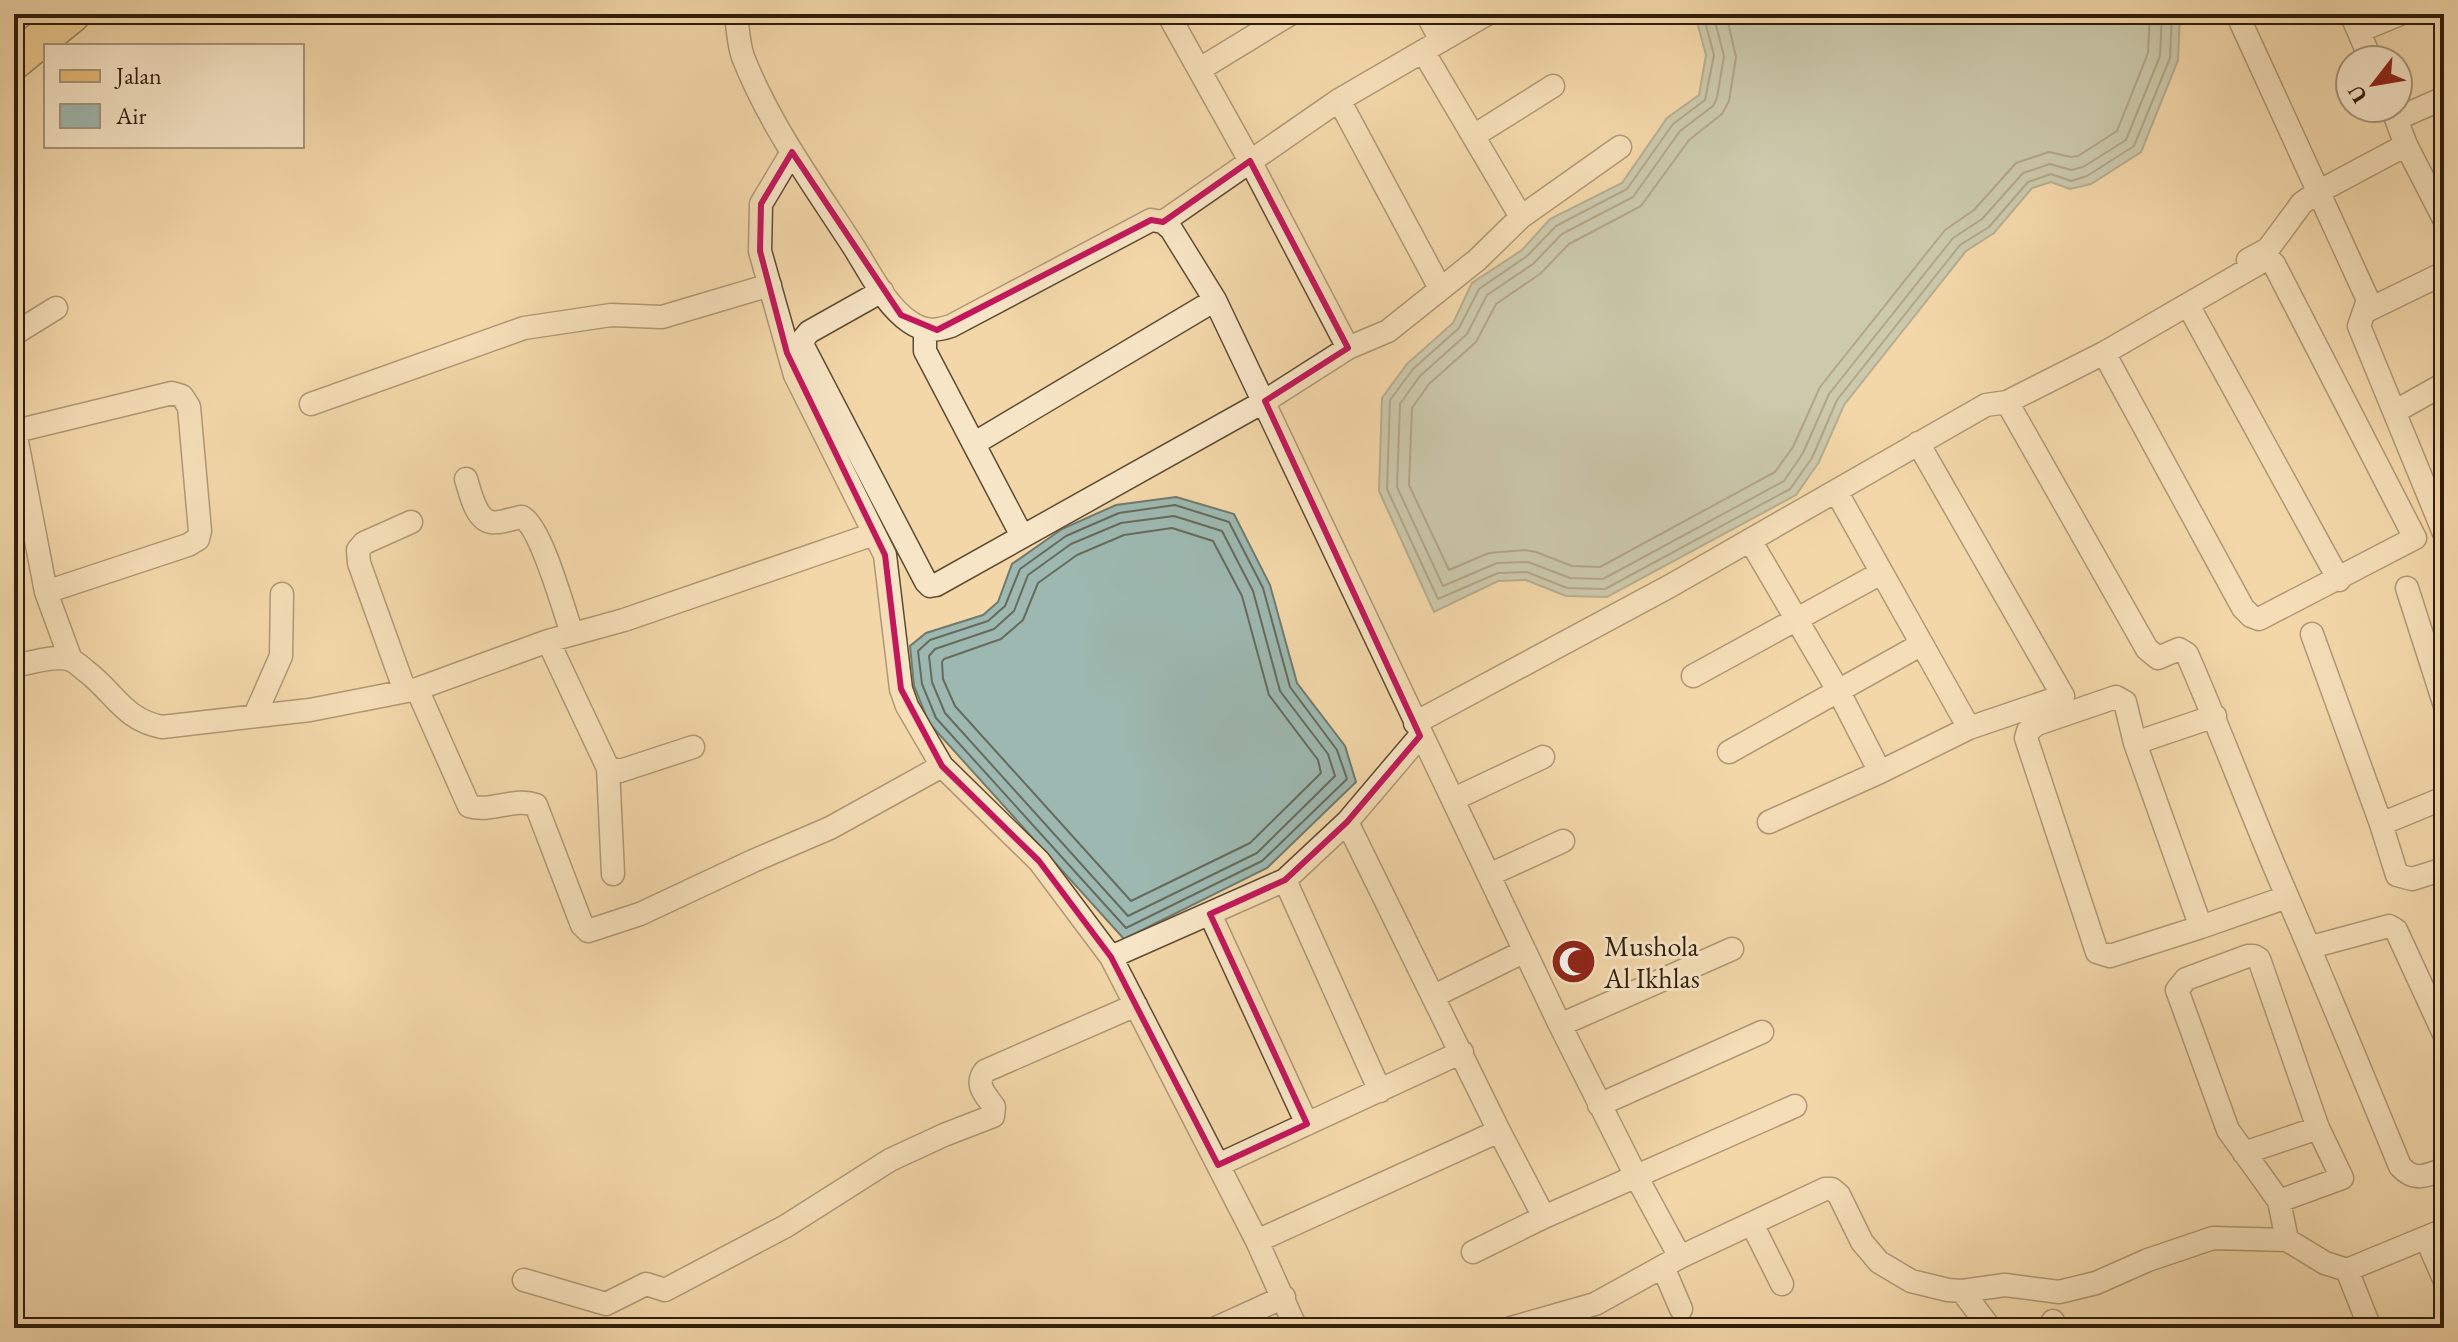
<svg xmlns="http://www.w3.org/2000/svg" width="2458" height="1342" viewBox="0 0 2458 1342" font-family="'EB Garamond',serif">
<rect width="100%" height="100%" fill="#f3d7a9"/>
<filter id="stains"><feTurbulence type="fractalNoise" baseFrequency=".0025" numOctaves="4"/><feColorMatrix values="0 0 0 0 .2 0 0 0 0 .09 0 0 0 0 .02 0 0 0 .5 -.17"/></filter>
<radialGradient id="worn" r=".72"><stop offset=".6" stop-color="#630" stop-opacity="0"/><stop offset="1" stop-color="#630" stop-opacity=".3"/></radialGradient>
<!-- water -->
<path fill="#9db8b0" stroke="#717a6e" stroke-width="2" d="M1695,14H2180L2178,60L2141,152L2091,184L2070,189L2051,182L2032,188L1994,233L1966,251L1844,405L1819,462L1796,495L1607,597L1566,596L1526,580L1498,581L1434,612L1379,491L1382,398L1407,364L1453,323L1472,283L1522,250L1550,219L1622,183L1667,118L1699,95L1706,55Z
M1176,497L1234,514L1270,585L1297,683L1345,746L1356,782L1267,868L1124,939L929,723L914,686L910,646L926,633L983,615L998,602L1012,564L1062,529L1116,505Z"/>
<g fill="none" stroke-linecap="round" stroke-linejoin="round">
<!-- shore -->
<path stroke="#666b5d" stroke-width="2" d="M1703,14L1714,55L1705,100L1673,124L1627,189L1556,226L1527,256L1479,289L1459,328L1413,369L1390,400L1387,489L1438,599L1498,573L1527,572L1567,588L1605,589L1790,489L1812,458L1837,400L1960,245L1989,227L2028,182L2051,174L2071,181L2087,176L2134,146L2170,58L2172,14
M1713,14L1724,56L1717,98L1713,106L1680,131L1633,197L1562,234L1533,264L1487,295L1467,334L1420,376L1400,404L1397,487L1443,586L1497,563L1528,562L1570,578L1603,579L1784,481L1803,453L1829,394L1953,238L1982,219L2023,173L2050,164L2071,170L2083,167L2126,140L2160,56L2162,14
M1726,14L1736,57L1729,101L1722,114L1689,140L1641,206L1569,244L1540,274L1496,304L1476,342L1429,384L1412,408L1409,485L1449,570L1489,553L1525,550L1536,552L1572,566L1600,567L1775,472L1793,447L1820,387L1945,230L1974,210L2016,163L2049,152L2071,157L2078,156L2117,131L2148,53L2150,14
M1175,505L1229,522L1263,588L1290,687L1337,750L1347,779L1262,861L1126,928L936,718L922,684L918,651L930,640L988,621L1005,606L1020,569L1066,536L1119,513Z
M1174,516L1222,531L1253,591L1280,691L1328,754L1335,776L1257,853L1128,916L945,713L932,682L929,656L935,649L994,629L1014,611L1028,575L1071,544L1121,523Z
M1172,528L1213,541L1242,596L1269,695L1318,760L1321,773L1250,843L1131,901L955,706L943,679L942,662L944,659L1001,639L1023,620L1038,583L1077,555L1124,535Z"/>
<defs>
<path id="street" d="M736,14C738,28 738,43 743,57C770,126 815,187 855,249C870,273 886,306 910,322C924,332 936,331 951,326L1151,220L1163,222L1171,229L1215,300L1560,1025L1636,1176L1680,1257
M1168,14L1250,161L1348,348
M1427,14L1441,41
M2237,14L2368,300L2359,326L2444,533
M2351,14L2371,60
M2359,31L2400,14
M1423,51L1521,217
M1200,69L1290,14
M1339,100L1440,288
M2392,108L2406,145L2444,219
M2396,119L2444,98
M1475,135L1553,86
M792,152L761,204L760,251L795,375L885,555L901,689L907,706L942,766L1039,861L1111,957L1257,1241L1296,1328
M1163,222L1339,100L1487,14
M2248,260L2268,249L2302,203L2318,192L2406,145
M882,291L809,332L804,338L803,346L926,582L930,586L936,585L1265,401L1348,348L1388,331L1477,260L1521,217L1620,147
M2188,305L2339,580
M2366,311L2444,273
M925,330V351L1022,536
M14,334L56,308
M2007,402L2147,649L2158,658L2179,649L2187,654C2222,734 2252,816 2287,896C2326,986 2363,1076 2400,1166C2414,1182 2426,1176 2444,1169
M311,404L524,328L611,315L662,317L770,285
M2396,411L2444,384
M14,426L46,592L71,660
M16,431L172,393L182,396L189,407L200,531L198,539L188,545L46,592
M975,443L1215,300
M466,479C470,491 475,519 491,522C500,524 513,518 522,517C542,528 563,609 572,633
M1836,491L1969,728
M1750,540L1839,692L1880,772
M2407,588L2444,703
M2312,634L2381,824L2397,875L2412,879L2444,869
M548,641L608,768L613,874
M14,666C30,663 56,654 71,660C76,662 82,668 86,671C115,693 123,719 162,727L310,710L417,689L548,641L624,620L874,534
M1693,676L1881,573
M417,689L469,806C491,813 514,797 536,805L582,925L588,931L640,914L753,861L830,828L942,766
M405,691L359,563L358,550L364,543L411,522
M255,715L281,656L282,594
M2215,716L2135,743L2194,908L2201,927L2287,897
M1415,723L1670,586L1986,405L2007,402L2104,353L2268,258L2274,264L2415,538L2259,619L2251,616L2243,608L2104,353
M2135,743L2125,702L2116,697L2037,724L2028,731L2026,738L2097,952L2110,956L2201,927
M1729,752L1922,644
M608,768L620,771L693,747
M1454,799L1543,757
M1347,822L1499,1131L1544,1217
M1769,822L1880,772L1969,728L2063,696L1918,443
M2381,824L2444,798
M1489,875L1563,841
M1285,880L1380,1091
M1210,914L1307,1124
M2311,947L2389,926L2396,930L2444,1034
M1111,957L1285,880L1347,822L1420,736
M1434,996L1525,951
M1560,1025L1732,949
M1599,1105L1762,1032
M2244,1153L2318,1128
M1218,1165L1462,1052
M2279,1201L2342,1178L2318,1128L2259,959L2254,956H2248L2186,979L2177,990L2228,1130L2279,1201L2287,1240
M1752,1224L1782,1284
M2426,1238L2444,1279
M1257,1241L1499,1131
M1473,1252L1544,1217L1795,1106
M1663,1267L1681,1309
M2347,1270L2444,1230
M524,1280L606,1304L646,1284L665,1290L786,1226L890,1160L944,1135L993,1116L994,1107C986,1095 974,1085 985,1071L1136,1005
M1962,1291L1990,1328
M1216,1328L1284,1297
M1511,1328L1595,1304L1680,1257L1825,1189H1832L1839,1195L1862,1242L1879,1262L1911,1281L1948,1290L1962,1291L2005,1285L2059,1292L2096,1283L2148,1260L2213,1238L2287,1240L2325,1263L2347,1270L2370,1328
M2051,1328L2053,1321"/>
<path id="primary" d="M14,61L72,14"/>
</defs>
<!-- street casing -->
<use href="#street" stroke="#604c32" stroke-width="25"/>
<!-- primary casing -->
<use href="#primary" stroke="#2f1e0a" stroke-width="39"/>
<!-- street -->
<use href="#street" stroke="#f7e5c7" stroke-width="22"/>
<!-- primary -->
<use href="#primary" stroke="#eabc74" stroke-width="36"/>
</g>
<!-- marked area -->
<path d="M0 0H2458V1342H0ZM792,152L901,315L937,330L1151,220L1163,222L1250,161L1348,348L1265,401L1420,736L1347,822L1285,880L1210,914L1307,1124L1218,1165L1111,957L1039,861L942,766L901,689L885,555L787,353L760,251L761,204Z" fill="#f3d7a9" fill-opacity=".55" fill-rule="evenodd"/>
<path fill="none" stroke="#c2185b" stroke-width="6" stroke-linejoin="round" d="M792,152L901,315L937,330L1151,220L1163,222L1250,161L1348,348L1265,401L1420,736L1347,822L1285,880L1210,914L1307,1124L1218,1165L1111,957L1039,861L942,766L901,689L885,555L787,353L760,251L761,204Z"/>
<!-- icons -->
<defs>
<symbol id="mosque-disc" viewBox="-11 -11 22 22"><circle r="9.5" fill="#8f2418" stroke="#f7e5c7"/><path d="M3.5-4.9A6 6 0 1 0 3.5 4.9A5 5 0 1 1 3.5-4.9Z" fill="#fff"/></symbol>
</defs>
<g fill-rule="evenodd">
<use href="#mosque-disc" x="1548" y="936" width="51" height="51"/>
</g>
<g text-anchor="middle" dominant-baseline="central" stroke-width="6" stroke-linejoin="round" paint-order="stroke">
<!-- poi labels -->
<g font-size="28" fill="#2f1e0a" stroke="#f7e5c7" text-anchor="start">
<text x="1604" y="946">Mushola<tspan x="1604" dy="32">Al Ikhlas</tspan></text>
</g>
</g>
<!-- margin -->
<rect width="2458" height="1342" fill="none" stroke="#f3d7a9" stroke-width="48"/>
<rect x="16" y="16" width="2426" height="1310" fill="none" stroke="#2f1e0a" stroke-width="4"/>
<rect x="24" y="24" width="2410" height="1294" fill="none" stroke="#2f1e0a" stroke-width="2"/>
<!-- legend -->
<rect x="44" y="44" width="260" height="104" fill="#f7e5c7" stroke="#a7957b" stroke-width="2"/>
<rect x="60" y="70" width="40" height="12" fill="#eabc74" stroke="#a7957b" stroke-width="2"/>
<text x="116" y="84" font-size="24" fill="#2f1e0a">Jalan</text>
<rect x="60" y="104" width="40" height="24" fill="#9db8b0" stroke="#a7957b" stroke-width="2"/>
<text x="116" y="124" font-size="24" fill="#2f1e0a">Air</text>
<!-- north arrow -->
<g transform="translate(2374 84) rotate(239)"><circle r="38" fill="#f7e5c7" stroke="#a7957b" stroke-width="2"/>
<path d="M0-6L14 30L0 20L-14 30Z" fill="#8f2418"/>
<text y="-12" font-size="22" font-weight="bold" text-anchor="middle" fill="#2f1e0a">U</text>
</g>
<rect width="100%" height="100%" filter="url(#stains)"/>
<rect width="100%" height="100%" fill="url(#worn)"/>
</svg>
